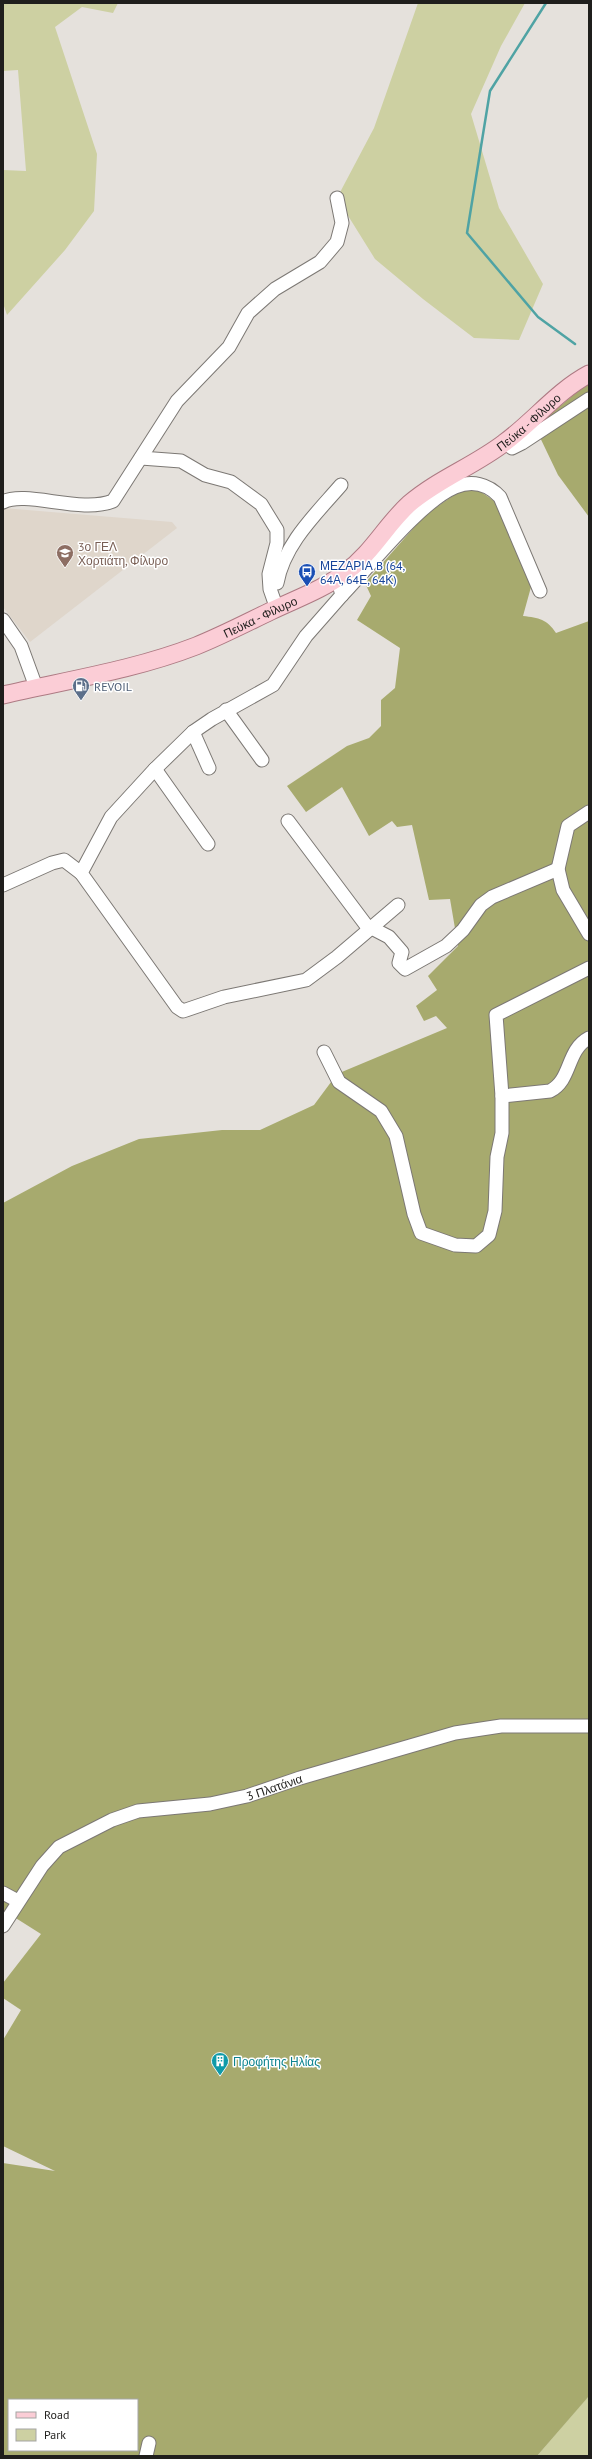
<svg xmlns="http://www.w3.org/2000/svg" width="592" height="2459" viewBox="0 0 592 2459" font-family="'PT Sans',sans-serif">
<rect width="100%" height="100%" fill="#e5e1dc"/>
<!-- built -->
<path fill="#dfd6cb" d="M3,508L172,522L177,528L30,642L3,607Z"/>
<!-- green -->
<path fill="#cdd0a2" d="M3,3H118L113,13L82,7L55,27L97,154L94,211L65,250L7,315L3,303V170L26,171L18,70L3,71Z
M418,3H525L501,46L471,114L499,208L543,284L519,340L474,338L423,299L375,259L337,198L374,128Z
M589,2396V2456H537L585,2400Z"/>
<!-- forest -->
<path fill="#a7aa6e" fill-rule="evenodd" d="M589,382V517L558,475L535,427Z
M477,489L497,503L531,587L523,616C539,618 547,619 556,633L589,621V2396L537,2456H3V2163L55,2171L3,2146V2040L21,2010L3,1998V1983L41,1934L3,1910V1203L72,1166L139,1139L222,1130H260L314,1105L337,1074L447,1028L436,1016L424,1021L416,1006L437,990L428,976L458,946L450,899L429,900L412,825L397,827L392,821L369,836L342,787L306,812L287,786L347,746L369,738L381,726V700L395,688L400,648L357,620L371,596L365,583L425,515L460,491ZM9,2400H137V2450H9Z"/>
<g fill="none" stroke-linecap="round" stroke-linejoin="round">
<!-- stream -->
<path stroke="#4fa3a4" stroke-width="2.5" d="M546,3L490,91L467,233L538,317L575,344"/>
<defs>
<g id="minor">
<path d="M505,443L512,448L522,443L589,399"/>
<path d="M141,458L181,461L205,475L231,482L261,504L277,530V543L269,574L270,589L277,609"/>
<path d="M3,502C26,490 81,514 113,501L177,401L229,347L248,313L275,289L320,262L337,242L342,223L337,198"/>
<path d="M337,578L342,595L306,636L273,685L212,719L193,732L155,769L111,817L81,873L177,1007L183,1011L224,997L306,980L337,957L398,905"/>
<path d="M277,583C284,544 316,514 341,485"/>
<path d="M342,595C370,566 420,502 455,487C472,480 488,484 500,497L540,591"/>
<path d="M3,620L21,646L36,687"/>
<path d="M226,710L262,760"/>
<path d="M193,732L209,768"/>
<path d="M155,769L208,844"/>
<path d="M589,812L568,826L558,869L563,890L589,934"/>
<path d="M288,821L366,925L389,937L402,952L399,963L405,969L446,946L463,930L481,905L492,897L558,869"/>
<path d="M3,885L52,863L64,860L81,873"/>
<path d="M324,1052L339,1082L381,1111L396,1136L414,1214L421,1233L455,1245L476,1246L489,1235L495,1211L497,1157L502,1133V1096L496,1015L589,968"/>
<path d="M502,1096L550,1091C572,1080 566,1050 589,1038"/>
<path d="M3,1893L18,1901"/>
<path id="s1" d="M3,1926L42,1866L59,1847L112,1820L138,1811L210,1804L247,1796L300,1778L455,1733L501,1726H589"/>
<path d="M146,2456L149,2443"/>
</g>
<g id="major">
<path id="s2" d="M3,695C68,680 134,670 196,646C221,636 246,623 271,611C296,599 324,589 346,572C372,553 386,525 409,504C438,479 474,466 504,443C533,422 557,391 589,374"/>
</g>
</defs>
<!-- minor casing -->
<use href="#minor" stroke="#7c7874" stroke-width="15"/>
<!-- major casing -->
<use href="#major" stroke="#ad7a83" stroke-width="19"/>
<!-- minor -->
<use href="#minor" stroke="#fff" stroke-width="13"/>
<!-- major -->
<use href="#major" stroke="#fbcdd6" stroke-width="17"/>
</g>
<!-- icons -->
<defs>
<symbol id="school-pin" viewBox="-11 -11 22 30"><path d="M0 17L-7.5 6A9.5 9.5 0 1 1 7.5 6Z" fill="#8d6e63" stroke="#fff"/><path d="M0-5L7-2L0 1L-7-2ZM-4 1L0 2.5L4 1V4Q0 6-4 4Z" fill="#fff"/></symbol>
<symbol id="bus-pin" viewBox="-11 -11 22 30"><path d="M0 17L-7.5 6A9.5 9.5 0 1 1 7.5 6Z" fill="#1a4fb4" stroke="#fff"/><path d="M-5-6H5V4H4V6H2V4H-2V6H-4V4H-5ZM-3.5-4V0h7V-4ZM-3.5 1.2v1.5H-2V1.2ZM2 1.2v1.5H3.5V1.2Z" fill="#fff"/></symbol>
<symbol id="fuel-pin" viewBox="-11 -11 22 30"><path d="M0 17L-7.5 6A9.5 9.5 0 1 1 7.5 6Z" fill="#5c6f8a" stroke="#fff"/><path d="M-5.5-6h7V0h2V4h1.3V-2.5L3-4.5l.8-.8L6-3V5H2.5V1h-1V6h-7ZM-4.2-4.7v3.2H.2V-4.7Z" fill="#fff"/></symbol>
<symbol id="building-pin" viewBox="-11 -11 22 30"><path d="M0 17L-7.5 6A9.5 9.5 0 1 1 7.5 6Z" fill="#0f9aa8" stroke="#fff"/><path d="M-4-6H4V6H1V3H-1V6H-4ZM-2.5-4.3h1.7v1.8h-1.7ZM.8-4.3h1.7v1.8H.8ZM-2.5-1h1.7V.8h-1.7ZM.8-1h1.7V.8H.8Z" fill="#fff"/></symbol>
</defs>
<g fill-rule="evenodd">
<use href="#school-pin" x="55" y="543" width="20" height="27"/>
<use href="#bus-pin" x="297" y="562" width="20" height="27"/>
<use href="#fuel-pin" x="71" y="676" width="20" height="27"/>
<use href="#building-pin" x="210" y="2051" width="20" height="27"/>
</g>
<g text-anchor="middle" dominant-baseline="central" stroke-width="3" stroke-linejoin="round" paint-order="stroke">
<!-- street labels -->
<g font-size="12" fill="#1f1e1c" stroke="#fff">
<text stroke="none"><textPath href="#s2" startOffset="605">Πεύκα - Φίλυρο</textPath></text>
<text stroke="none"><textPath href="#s2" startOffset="270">Πεύκα - Φίλυρο</textPath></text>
<text stroke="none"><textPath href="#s1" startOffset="323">3 Πλατάνια</textPath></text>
</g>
<!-- education labels -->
<g font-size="12" fill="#785e54" stroke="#fff" text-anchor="start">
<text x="78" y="546">3ο ΓΕΛ<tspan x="78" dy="14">Χορτιάτη, Φίλυρο</tspan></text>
</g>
<!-- transit labels -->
<g font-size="12" fill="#164399" stroke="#fff" text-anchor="start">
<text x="320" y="565">ΜΕΖΑΡΙΑ B (64,<tspan x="320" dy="14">64Α, 64Ε, 64Κ)</tspan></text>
</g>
<!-- service labels -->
<g font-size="12" fill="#4e5e75" stroke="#fff" text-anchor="start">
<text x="94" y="686">REVOIL</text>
</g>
<!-- culture labels -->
<g font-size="12" fill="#0d838f" stroke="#fff" text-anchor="start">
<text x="233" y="2061">Προφήτης Ηλίας</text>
</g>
</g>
<!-- border -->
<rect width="592" height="2459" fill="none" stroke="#1f1e1c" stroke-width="8"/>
<!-- legend -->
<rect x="8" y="2399" width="130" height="52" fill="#ffffff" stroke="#a5a5a4"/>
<rect x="16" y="2412" width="20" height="6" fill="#fbcdd6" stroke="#a5a5a4"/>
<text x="44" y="2419" font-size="12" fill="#1f1e1c">Road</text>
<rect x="16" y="2429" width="20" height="12" fill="#cdd0a2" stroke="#a5a5a4"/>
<text x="44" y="2439" font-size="12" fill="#1f1e1c">Park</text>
</svg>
